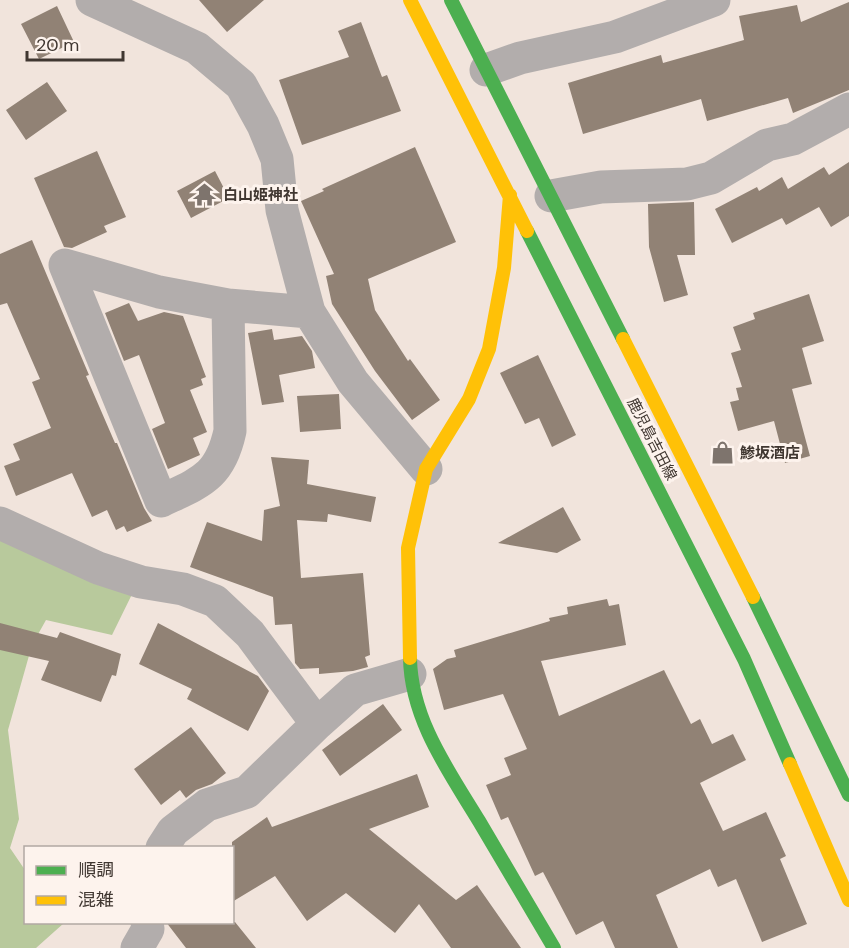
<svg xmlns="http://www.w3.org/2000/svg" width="849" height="948" viewBox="0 0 849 948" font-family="'DM Sans','Noto Sans JP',sans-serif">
<rect width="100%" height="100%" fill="#f1e4dc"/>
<!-- forest -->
<path fill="#b8c99c" d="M0,517L137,584L112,635L46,620L32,645L8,730L19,819L10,848L25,870L26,922L64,923L36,948H0Z"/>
<!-- building -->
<path fill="#918275" d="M199,0H264L227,32Z
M849,2V90L793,113L788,98L707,121L701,99L583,134L568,83L661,55L663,63L744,40L739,16L797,5L801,22Z
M57,6L74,42L39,59L21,24Z
M361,22L382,77L387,75L401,111L302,145L279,80L349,57L338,31Z
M47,82L67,111L26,140L6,110Z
M415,147L456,242L368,279L375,310L408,361L410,359L440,400L412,420L375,371L332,304L326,276L334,274L301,201L324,191L322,189Z
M97,151L126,217L104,226L107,232L72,248L64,247L34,178Z
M849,162V216L831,227L819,207L786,225L782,218L732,243L715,209L757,187L759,191L782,177L788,189L824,167L829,175Z
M215,171L229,198L191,218L177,191Z
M694,202L695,255H677L688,295L664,302L649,247L648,204Z
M32,240L89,375L86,376L115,443H117L144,508L152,521L127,532L124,526L116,530L107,510L92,517L72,473L16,496L4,466L20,460L13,444L51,428L32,382L40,379L7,303L0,305V254Z
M809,294L824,341L802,348L812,384L792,389L810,456L785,463L774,421L738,431L730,402L739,400L736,388L742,387L731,353L741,350L733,327L755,319L753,313Z
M129,303L138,321L164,312L183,316L206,377L201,379L203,385L190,390L207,432L193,438L200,455L168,469L152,429L165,423L139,355L124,361L105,313Z
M272,329L274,340L302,336L312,351L315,368L279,375L284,402L262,405L248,333Z
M538,355L576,435L552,447L539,418L525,424L500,373Z
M339,394L341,429L300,432L297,396Z
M271,457L309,460L307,484L376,497L371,522L328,514L327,522L297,520L301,578L363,573L370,655L365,657L368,667L353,671L319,674V668L300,669L295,663L292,624L275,625L273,597L190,567L207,522L262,541L264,510L280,506Z
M563,507L581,540L557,553L498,543Z
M607,599L609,606L619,604L626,645L541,661L559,716L664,670L691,724L700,719L712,744L733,734L746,760L700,783L723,831L766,812L786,856L780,859L807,924L762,942L736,879L718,887L710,869L656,895L678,948H615L603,921L576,935L543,872L535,876L508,817L501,820L486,785L511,775L504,758L527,749L503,694L444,710L433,669L447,659L456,657L454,650L550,621L549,618L568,614L567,607Z
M0,623L57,638L60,632L121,654L116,676L112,675L101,702L41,680L49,661L0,650Z
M158,623L258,676L269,691L248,731L187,699L192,689L139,664Z
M383,704L402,730L340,776L322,750Z
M191,727L226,773L212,784L196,790L186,798L180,790L161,805L134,769Z
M417,774L429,807L369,829L456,900L477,885L521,948H451L419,904L395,933L346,893L307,921L275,876L232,902V842L267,817L272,827Z
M166,922H235L256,948H186Z"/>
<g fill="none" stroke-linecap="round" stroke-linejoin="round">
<!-- street -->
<path stroke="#b2adac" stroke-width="33" d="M92,0L197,48L241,85L263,125L277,159L282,210L309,312L353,382L426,469
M486,70L520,58L615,37L714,0
M551,196L601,187L687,184L711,178L767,145L793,139L849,109
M228,305L230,431C220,477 201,482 161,501L65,265L159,292L228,305L309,312
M0,523L98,568L141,582L183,589L215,601L250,634L317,724
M162,848L173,831L207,805L247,792L317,724L355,690L410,674
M137,948L148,929L147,922"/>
<!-- fast -->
<path stroke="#4caf50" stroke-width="14" d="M451,0L623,339
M527,231L744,659L790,764
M753,597L849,795
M410,658C411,719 448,770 479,821C504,863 529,906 554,948"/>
<!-- slow -->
<path stroke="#ffc107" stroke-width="14" d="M410,0L527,231
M623,339L753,597
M410,658L408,548L426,469L469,399L489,349L504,268L510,195
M790,764L849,900"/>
</g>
<!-- icons -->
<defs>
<symbol id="temple-bare" viewBox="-9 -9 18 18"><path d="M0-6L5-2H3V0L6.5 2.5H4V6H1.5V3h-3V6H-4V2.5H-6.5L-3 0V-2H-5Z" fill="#7e746d" stroke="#fdf3ed" stroke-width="2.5" paint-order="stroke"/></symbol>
<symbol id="shop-bare" viewBox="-9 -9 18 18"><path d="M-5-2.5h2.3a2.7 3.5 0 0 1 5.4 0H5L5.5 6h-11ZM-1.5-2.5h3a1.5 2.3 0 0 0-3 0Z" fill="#7e746d" stroke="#fdf3ed" stroke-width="2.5" paint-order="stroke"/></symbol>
</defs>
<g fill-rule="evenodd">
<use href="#temple-bare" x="188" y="178" width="33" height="33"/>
<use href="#shop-bare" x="706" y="436" width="33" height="33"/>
</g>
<g text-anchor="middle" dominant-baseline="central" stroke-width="6" stroke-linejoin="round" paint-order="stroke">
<!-- poi labels -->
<g font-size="15" font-weight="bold" fill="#403731" stroke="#fdf3ed" text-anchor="start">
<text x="223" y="195">白山姫神社</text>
<text x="740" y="453">鯵坂酒店</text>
</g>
<!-- street labels -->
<g font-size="15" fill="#403731" stroke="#fdf3ed">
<text transform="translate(652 439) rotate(63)">鹿児島吉田線</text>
</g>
</g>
<!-- legend -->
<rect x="24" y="846" width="210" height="78" fill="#fdf3ed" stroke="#b1a8a2" stroke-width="1.5"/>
<rect x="36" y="866" width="30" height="9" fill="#4caf50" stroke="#b1a8a2" stroke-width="1.5"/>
<text x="78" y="876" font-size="18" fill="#403731">順調</text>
<rect x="36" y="896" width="30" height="9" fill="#ffc107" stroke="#b1a8a2" stroke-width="1.5"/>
<text x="78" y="906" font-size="18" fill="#403731">混雑</text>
<!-- scale -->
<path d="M27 51v9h96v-9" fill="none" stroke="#403731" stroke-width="3"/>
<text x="36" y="51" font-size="18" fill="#403731" stroke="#fdf3ed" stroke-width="4.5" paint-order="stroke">20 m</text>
</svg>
